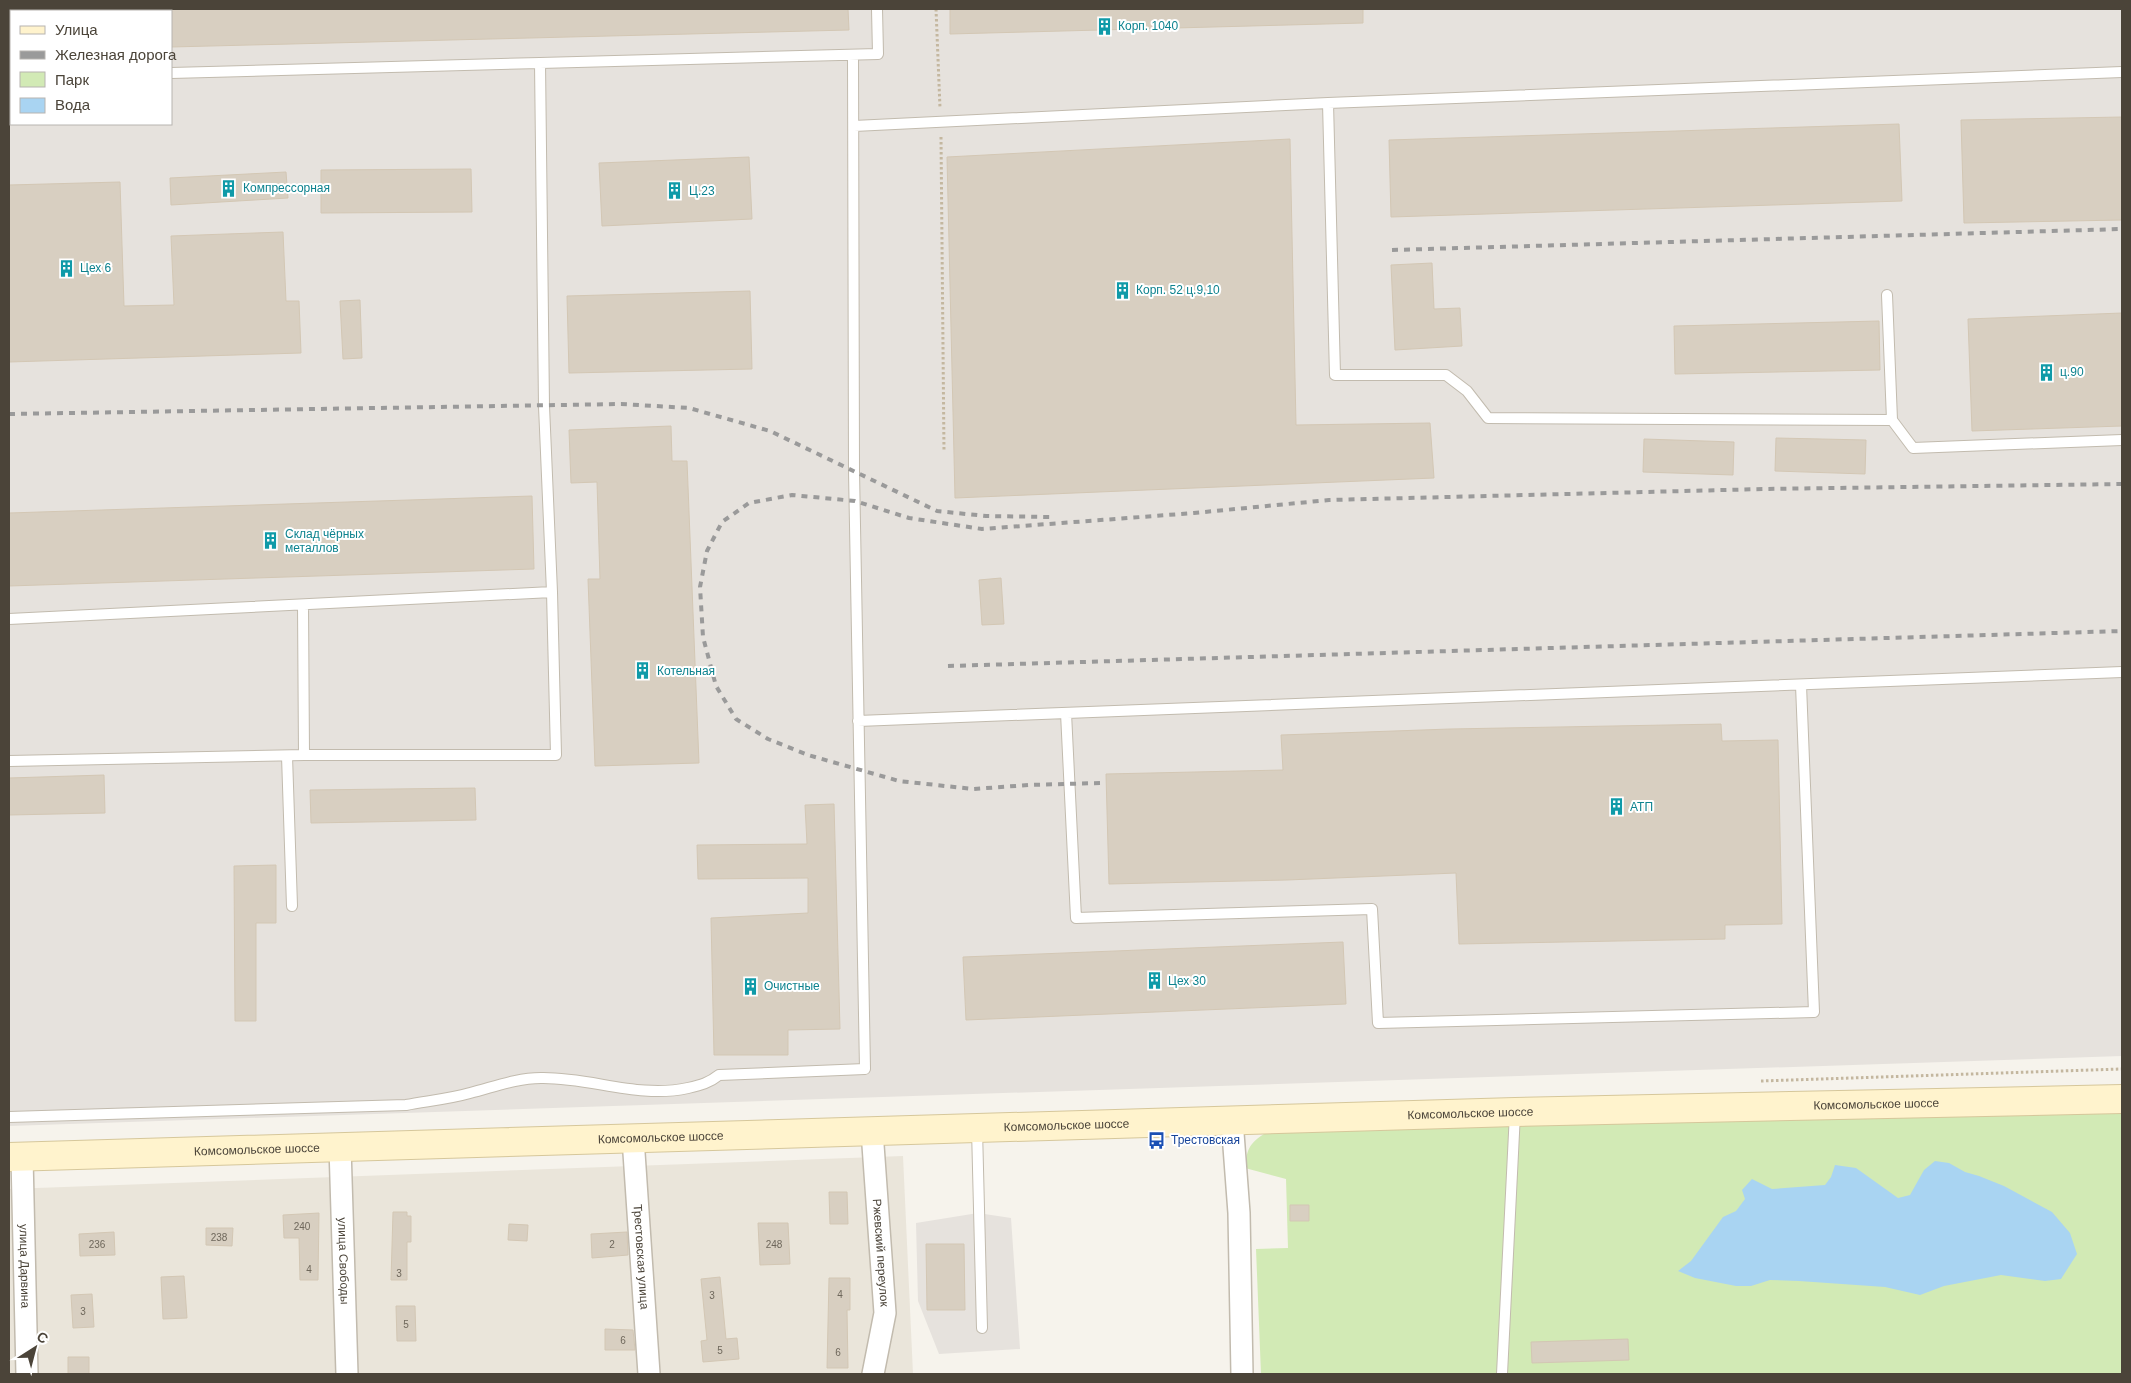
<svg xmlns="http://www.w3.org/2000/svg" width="2131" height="1383" viewBox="0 0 2131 1383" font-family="Helvetica,sans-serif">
<rect width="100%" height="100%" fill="#f6f3ec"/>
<!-- residential -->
<path fill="#eae5da" d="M903,1156L913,1374H9V1189Z"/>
<!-- industrial -->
<path fill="#e6e2dd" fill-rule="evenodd" d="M9,9H2122V1056L9,1126ZM11,11H171V124H11Z
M978,1213L1011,1218L1020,1349L939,1354L918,1301L916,1223Z"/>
<!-- green -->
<path fill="#d2eab5" d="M2122,1108V1374H1261L1256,1249L1288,1248L1286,1179L1245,1168C1247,1147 1250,1143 1267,1132Z"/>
<!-- water -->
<path fill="#a9d4f2" d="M1935,1161L1949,1163L1965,1172L1979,1176L2004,1186L2052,1212L2070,1233L2077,1254L2061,1279L2045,1281L2001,1275L1944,1286L1920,1295L1885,1287L1799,1281L1770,1280L1751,1286H1736L1695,1278L1678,1271L1691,1261L1723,1217L1736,1211L1745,1199L1742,1190L1752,1179L1772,1189L1825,1185L1831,1177L1835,1165L1856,1168L1898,1198L1910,1195L1924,1170Z"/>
<!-- building -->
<path fill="#d8cfc1" stroke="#d3c7b4" d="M171,9H848L849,30L171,47Z
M950,9H1363V23L950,34Z
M2122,117V220L1964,223L1961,120Z
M1899,124L1902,201L1391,217L1389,140Z
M1290,139L1296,425L1430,423L1434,478L955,498L947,157Z
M749,157L752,219L602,226L599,163Z
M471,169L472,212L321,213V170Z
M286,172L288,198L171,205L170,178Z
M120,182L124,306L174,305L171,236L283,232L286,301H299L301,353L9,362V185Z
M1432,263L1434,309L1460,308L1462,346L1395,350L1391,265Z
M750,291L752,369L569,373L567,296Z
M360,300L362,358L343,359L340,301Z
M2122,313V426L1972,431L1968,319Z
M1879,321L1880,370L1675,374L1674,326Z
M671,426L672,461H687L699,763L595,766L588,579H600L597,482L571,483L569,430Z
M1776,438L1866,440L1865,474L1775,471Z
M1644,439L1734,442L1733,475L1643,472Z
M532,496L534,569L9,586V513Z
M1001,578L1004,624L982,625L979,580Z
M1721,724L1722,741L1778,740L1782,924L1725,925V939L1459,944L1456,873L1287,880L1109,884L1106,774L1283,770L1281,735L1450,729Z
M104,775L105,813L9,815V778Z
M475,788L476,820L311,823L310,790Z
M834,804L840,1029L788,1030V1055H714L711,918L808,913V878L698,879L697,845L807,844L805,805Z
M276,865V923H256V1021H235L234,866Z
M1343,942L1346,1004L966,1020L963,957Z
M829,1192H847L848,1224H830Z
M1290,1205H1309V1221H1290Z
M393,1212H407V1216H411V1242H407V1280H391Z
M319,1213L318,1280H300L299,1238H284L283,1215Z
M758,1223H788L790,1264L760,1265Z
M509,1224L528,1225L527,1241L508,1240Z
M206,1228H233L232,1246L206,1245Z
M114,1232L115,1255L80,1256L79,1234Z
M627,1232L628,1255L592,1258L591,1234Z
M926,1244H964L965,1310H927Z
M184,1276L187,1318L163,1319L161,1277Z
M720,1277L726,1339L737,1338L739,1359L703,1362L701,1341L707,1340L701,1279Z
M829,1278H850V1310H847L848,1368H827Z
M92,1294L94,1327L73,1328L71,1295Z
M396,1306H415L416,1341H397Z
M605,1329L633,1330L635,1350H605Z
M1628,1339L1629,1360L1532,1363L1531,1342Z
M68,1357H89V1374H68Z"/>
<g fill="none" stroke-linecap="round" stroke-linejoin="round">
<defs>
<path id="service" d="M171,73L540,63
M9,77H11
M1328,103L1335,375H1446L1467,391L1488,418L1892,420L1913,448L2122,440
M854,126L1328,103L2122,72
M1887,295L1892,420
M9,619L552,592L544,406L540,63L878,54L877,9
M1066,713L1076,918L1372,909L1378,1023L1814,1012L1801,685
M858,721L2122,672
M304,755H556L552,592
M287,756L292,906
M9,761L304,755L303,605
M9,1117L406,1105C427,1101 449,1099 470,1093C494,1087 516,1078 541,1078C591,1077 638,1099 688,1088C701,1085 709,1083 719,1075L865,1069L854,471L853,55
M977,1129L982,1328
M1502,1374L1515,1113"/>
<g id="minor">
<path d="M1232,1120L1239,1213L1242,1374"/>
<path id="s1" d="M872,1131L885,1313L873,1374"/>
<path id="s2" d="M633,1138L649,1374"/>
<path id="s3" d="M340,1147L347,1374"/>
<path id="s4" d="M22,1157L27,1374"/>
</g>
<g id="secondary">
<path id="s5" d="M9,1157L1515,1112L2122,1099"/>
</g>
</defs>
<!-- service casing -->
<use href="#service" stroke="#c2bbae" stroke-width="12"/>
<!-- minor casing -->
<use href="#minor" stroke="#c2bbae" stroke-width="24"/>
<!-- secondary casing -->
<use href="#secondary" stroke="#d6c79b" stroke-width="30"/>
<!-- path -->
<path stroke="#c4b79f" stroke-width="3" stroke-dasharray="2.5 2.5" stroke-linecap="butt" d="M936,9L940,108
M941,137L944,452
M1761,1081L2122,1069"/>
<!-- service -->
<use href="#service" stroke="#fff" stroke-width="10"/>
<!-- minor -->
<use href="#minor" stroke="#fff" stroke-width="21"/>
<!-- secondary -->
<use href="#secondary" stroke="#fff3cd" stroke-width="28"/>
<!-- rail -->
<path stroke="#9a9a9a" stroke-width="4" stroke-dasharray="6 6" stroke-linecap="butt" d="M1392,250L2122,229
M9,414L621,404L689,408L770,431L937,511L986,516L1050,517
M948,666L2122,631
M1100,783L1029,785L973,789L899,781L808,755L768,739L736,719L716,686L703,637L700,587L707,551L722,522L749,503L792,495L855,501L909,518L982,529L1194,513L1329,500L1764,489L2122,484"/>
</g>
<!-- icons -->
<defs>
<symbol id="building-bare" viewBox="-9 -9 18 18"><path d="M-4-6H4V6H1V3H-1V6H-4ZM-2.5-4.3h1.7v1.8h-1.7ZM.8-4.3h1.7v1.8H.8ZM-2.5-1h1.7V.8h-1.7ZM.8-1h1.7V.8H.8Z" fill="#0f9aa8" stroke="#fff" stroke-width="2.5" paint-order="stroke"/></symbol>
<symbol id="bus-bare" viewBox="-9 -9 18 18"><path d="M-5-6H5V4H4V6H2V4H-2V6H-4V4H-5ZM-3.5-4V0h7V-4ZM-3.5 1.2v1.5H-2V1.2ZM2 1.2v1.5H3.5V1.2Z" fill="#1a4fb4" stroke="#fff" stroke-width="2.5" paint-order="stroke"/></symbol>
</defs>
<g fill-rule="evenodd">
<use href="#building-bare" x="1092" y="14" width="25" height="25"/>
<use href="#building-bare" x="216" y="176" width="25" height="25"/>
<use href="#building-bare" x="662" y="178" width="25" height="25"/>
<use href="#building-bare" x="54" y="256" width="25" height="25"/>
<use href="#building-bare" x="1110" y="278" width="25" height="25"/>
<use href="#building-bare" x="2034" y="360" width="25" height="25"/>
<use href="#building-bare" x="258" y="528" width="25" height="25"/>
<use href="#building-bare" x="630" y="658" width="25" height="25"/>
<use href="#building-bare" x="1604" y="794" width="25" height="25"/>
<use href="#building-bare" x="1142" y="968" width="25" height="25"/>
<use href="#building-bare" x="738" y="974" width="25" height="25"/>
<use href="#bus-bare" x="1144" y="1128" width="25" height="25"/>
</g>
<g text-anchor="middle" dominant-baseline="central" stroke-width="4" stroke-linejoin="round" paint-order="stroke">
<!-- number labels -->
<g font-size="10" fill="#6e675b">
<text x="302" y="1226">240</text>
<text x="219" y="1237">238</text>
<text x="97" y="1244">236</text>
<text x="612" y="1244">2</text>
<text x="774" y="1244">248</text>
<text x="309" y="1269">4</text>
<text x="399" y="1273">3</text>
<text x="840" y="1294">4</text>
<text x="712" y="1295">3</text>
<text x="83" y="1311">3</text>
<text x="406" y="1324">5</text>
<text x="623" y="1340">6</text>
<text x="720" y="1350">5</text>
<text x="838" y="1352">6</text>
</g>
<!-- culture labels -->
<g font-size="12" fill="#0d838f" stroke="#fff" text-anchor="start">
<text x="1118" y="26">Корп. 1040</text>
<text x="243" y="188">Компрессорная</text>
<text x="689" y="191">Ц.23</text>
<text x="80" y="268">Цех 6</text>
<text x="1136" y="290">Корп. 52 ц.9,10</text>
<text x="2060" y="372">ц.90</text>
<text x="285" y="534">Склад чёрных<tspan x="285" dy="14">металлов</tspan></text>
<text x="657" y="671">Котельная</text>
<text x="1630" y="807">АТП</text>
<text x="1168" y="981">Цех 30</text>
<text x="764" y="986">Очистные</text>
</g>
<!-- street labels -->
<g font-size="12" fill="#4b4439" stroke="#fff">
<text stroke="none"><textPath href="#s5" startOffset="1868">Комсомольское шоссе</textPath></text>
<text stroke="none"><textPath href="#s5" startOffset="1462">Комсомольское шоссе</textPath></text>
<text stroke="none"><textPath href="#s5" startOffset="1058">Комсомольское шоссе</textPath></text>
<text stroke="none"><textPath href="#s5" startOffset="652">Комсомольское шоссе</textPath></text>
<text stroke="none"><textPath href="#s5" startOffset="248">Комсомольское шоссе</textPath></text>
<text stroke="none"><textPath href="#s1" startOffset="122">Ржевский переулок</textPath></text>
<text stroke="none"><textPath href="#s2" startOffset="119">Трестовская улица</textPath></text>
<text stroke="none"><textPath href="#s3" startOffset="114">улица Свободы</textPath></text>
<text stroke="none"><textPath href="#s4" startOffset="109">улица Дарвина</textPath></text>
</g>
<!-- transit labels -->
<g font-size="12" fill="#164399" stroke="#fff" text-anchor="start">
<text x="1171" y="1140">Трестовская</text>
</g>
</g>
<!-- border -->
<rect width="2131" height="1383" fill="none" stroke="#4b4439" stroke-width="20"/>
<!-- legend -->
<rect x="10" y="10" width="162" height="115" fill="#ffffff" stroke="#b7b4b0"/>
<rect x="20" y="26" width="25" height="8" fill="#fff3cd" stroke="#b7b4b0"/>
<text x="55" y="35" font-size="15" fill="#4b4439">Улица</text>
<rect x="20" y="51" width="25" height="8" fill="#9a9a9a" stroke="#b7b4b0"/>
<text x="55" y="60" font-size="15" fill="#4b4439">Железная дорога</text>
<rect x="20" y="72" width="25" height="15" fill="#d2eab5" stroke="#b7b4b0"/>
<text x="55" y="85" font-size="15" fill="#4b4439">Парк</text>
<rect x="20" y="98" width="25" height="15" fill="#a9d4f2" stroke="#b7b4b0"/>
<text x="55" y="110" font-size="15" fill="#4b4439">Вода</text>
<!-- north arrow -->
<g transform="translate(35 1348) rotate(36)" stroke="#ffffff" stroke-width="4" paint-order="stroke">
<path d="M0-4L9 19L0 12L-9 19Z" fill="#4b4439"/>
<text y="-8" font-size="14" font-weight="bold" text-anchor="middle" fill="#4b4439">С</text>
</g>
</svg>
